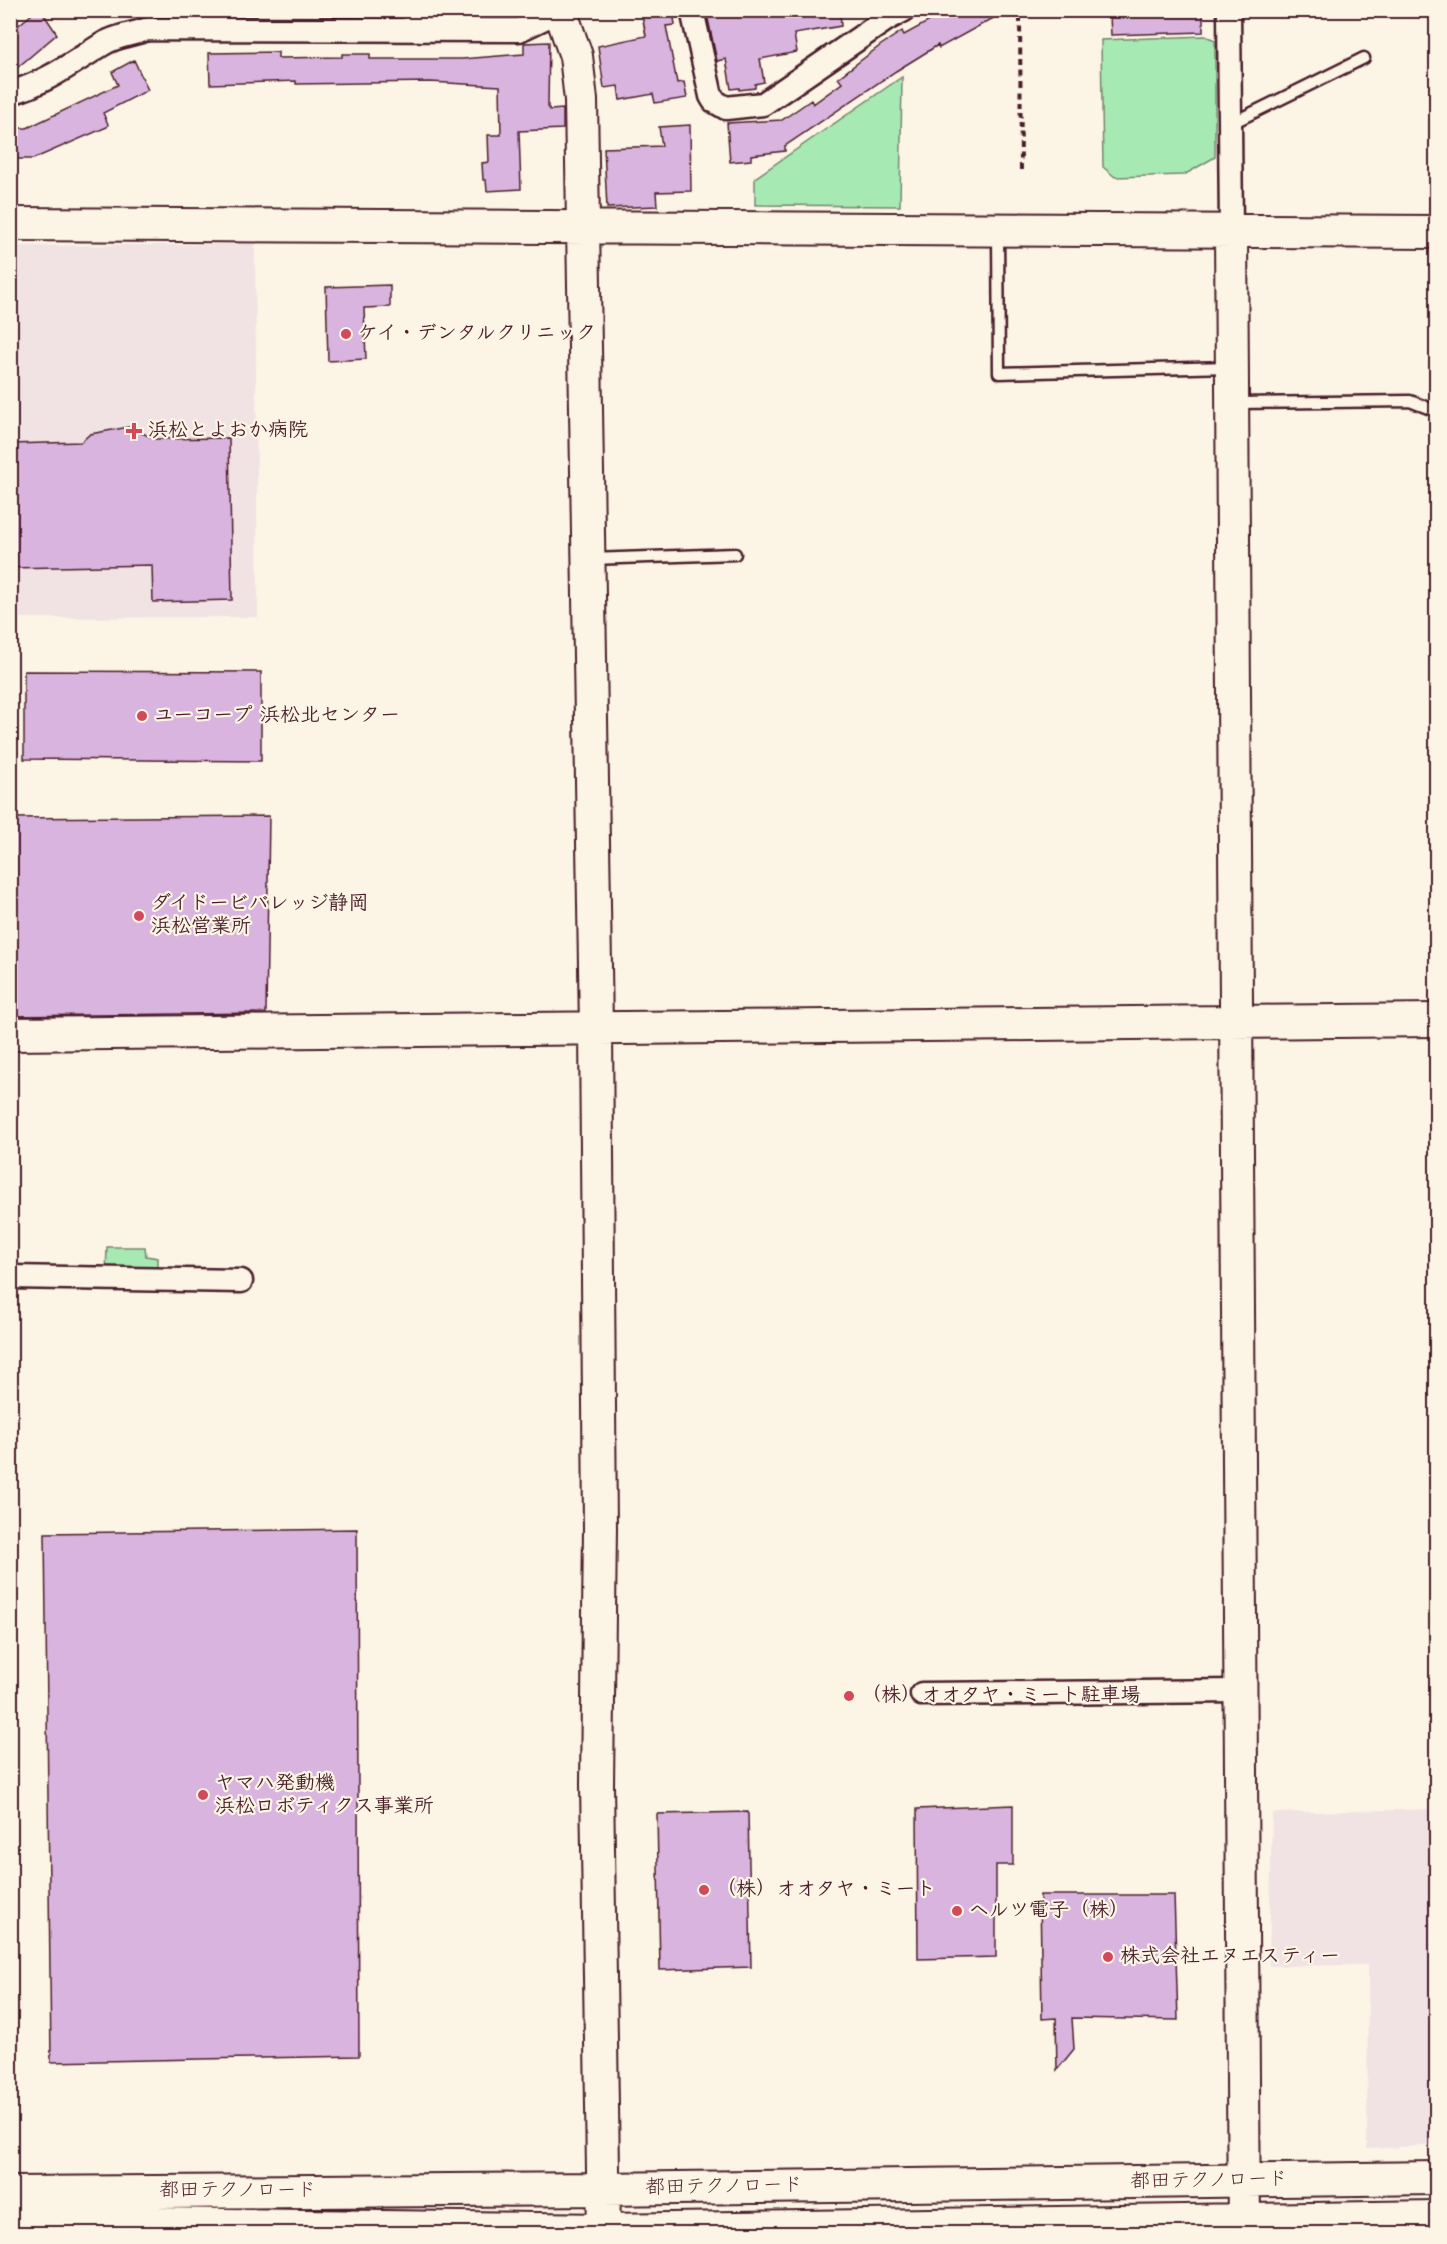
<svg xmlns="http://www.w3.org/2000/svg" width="1447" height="2244" viewBox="0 0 1447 2244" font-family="Kalam,'Klee One',sans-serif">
<rect width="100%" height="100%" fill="#fcf5e5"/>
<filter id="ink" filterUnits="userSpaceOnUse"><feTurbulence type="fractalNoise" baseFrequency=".0167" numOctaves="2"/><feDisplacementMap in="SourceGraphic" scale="12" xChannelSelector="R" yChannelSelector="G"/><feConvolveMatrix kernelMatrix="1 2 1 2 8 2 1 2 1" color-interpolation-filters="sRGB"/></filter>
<g filter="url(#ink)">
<!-- built -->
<path fill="#f1e2e3" d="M255,244L258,617L11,618L10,246Z
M1436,1809V2145L1367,2149L1368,1965L1269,1966L1272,1813Z"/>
<!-- green -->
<path fill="#a6e9b3" stroke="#78846f" stroke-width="1.5" d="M1205,36L1215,40V157L1184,175L1115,177L1103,167L1101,40Z
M902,77L900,206L755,205V178Z
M107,1247H145L146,1256L158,1258V1275L106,1274Z"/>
<!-- building -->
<path fill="#d8b4de" stroke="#4a1f2b" stroke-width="1.5" d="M37,10H41L57,34L18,67L10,57V32Z
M641,10H673L675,25L666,26L677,83L684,82L687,98L655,103L653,94L620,100L618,86L604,88L598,46L646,36Z
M706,10H840L841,26L794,34L797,52L760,59L764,82L755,84V88L739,90V88L731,89L726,59L717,61Z
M934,10H1008L939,48L938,45L896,71L785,146V151L751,155V160L730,162L727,123L782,120L811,100L813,104L842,83L838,78L881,45L902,31L904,35L937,17Z
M1116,10H1133V15L1203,13V32L1111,35L1110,16L1116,15Z
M549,42L548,107L550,110L563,109V129L519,131L521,189L487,191L486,180H483L482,163L489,162L488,135H501L500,86L430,82L296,84V81L210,84L209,53L278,52V58L342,57V54H370V59H462L524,54V43Z
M134,60L148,90L103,113L108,124L107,127L33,159H10V128H27L118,85L112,72Z
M690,125L691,191L656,192L657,206L607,208L604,148L662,146L659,127Z
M390,285V307L364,308L366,359L328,361L326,287Z
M129,427L155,439L229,438L232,600L153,602L152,565L10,568V444L81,442L90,434Z
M24,671L261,672V761L24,759Z
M269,816L266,1013L10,1016V818Z
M357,1529L359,2056L51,2062L45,1533Z
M1013,1805V1865H996V1957L918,1959L917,1809Z
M748,1812L751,1967L660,1970L657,1814Z
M1040,1895H1174L1178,2020L1072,2018L1074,2049L1057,2070L1056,2018L1042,2019Z"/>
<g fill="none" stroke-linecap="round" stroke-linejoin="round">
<defs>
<path id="lane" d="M1230,124L1364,58
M998,232L999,373L1229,367
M1236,403L1410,401L1436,411
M591,559L735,554"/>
<path id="street" d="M412,10L421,30
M692,10L711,96L714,101L726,108L763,104L887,19L904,10
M1229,10L1231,230
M10,93C46,83 72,63 103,44C115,36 134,34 148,29L519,30L561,10
M10,1277L241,1281
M922,1694L1240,1691"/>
<path id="secondary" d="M560,10L576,56L581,100L596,1028L600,1529L597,1784L604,2234
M10,224L1436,232
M1231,230L1244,2234
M10,1034L1436,1020
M10,2193L603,2189L1436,2178
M10,2222L604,2230L1436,2217"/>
</defs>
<!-- lane casing -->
<use href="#lane" stroke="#4a1f2b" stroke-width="15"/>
<!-- street casing -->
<use href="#street" stroke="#4a1f2b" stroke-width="27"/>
<!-- secondary casing -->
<use href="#secondary" stroke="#4a1f2b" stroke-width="36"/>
<!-- path -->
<path stroke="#4a1f2b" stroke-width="4" stroke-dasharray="6 4.5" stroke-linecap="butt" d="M1021,170L1020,18L1036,10"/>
<!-- lane -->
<use href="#lane" stroke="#fcf5e5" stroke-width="10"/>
<!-- street -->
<use href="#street" stroke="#fcf5e5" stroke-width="22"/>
<!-- secondary -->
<use href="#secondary" stroke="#fcf5e5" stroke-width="32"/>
</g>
</g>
<!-- markers -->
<g fill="#d1495b" stroke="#fcf5e5" stroke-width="2">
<circle cx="346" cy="334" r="6"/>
<path d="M131 422h6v6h6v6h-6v6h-6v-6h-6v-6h6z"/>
<circle cx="142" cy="716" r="6"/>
<circle cx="139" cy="916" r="6"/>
<circle cx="849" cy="1696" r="6"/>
<circle cx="203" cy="1795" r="6"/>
<circle cx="704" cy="1890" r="6"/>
<circle cx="957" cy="1911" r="6"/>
<circle cx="1108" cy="1957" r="6"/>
</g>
<g text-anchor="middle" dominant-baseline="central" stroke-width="4.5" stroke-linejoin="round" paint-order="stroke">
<!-- poi labels -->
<g font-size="20" font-weight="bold" fill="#4a1f2b" stroke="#fcf5e5" text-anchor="start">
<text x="358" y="334">ケイ・デンタルクリニック</text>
<text x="148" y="431">浜松とよおか病院</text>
<text x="154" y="716">ユーコープ 浜松北センター</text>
<text x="151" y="904">ダイドービバレッジ静岡<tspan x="151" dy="23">浜松営業所</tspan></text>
<text x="861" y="1696">（株）オオタヤ・ミート駐車場</text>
<text x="215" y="1784">ヤマハ発動機<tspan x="215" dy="23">浜松ロボティクス事業所</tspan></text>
<text x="716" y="1890">（株）オオタヤ・ミート</text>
<text x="969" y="1911">ヘルツ電子（株）</text>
<text x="1120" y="1957">株式会社エヌエスティー</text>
</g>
<!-- street labels -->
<g font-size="20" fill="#4a1f2b" stroke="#fcf5e5">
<text transform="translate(1209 2181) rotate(-1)">都田テクノロード</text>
<text transform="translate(724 2187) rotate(-1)">都田テクノロード</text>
<text x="238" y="2191">都田テクノロード</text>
</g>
</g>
<!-- margin -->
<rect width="1447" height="2244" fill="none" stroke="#fcf5e5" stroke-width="36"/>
<rect x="18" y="18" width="1411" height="2208" fill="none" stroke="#4a1f2b" stroke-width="2" filter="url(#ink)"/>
</svg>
